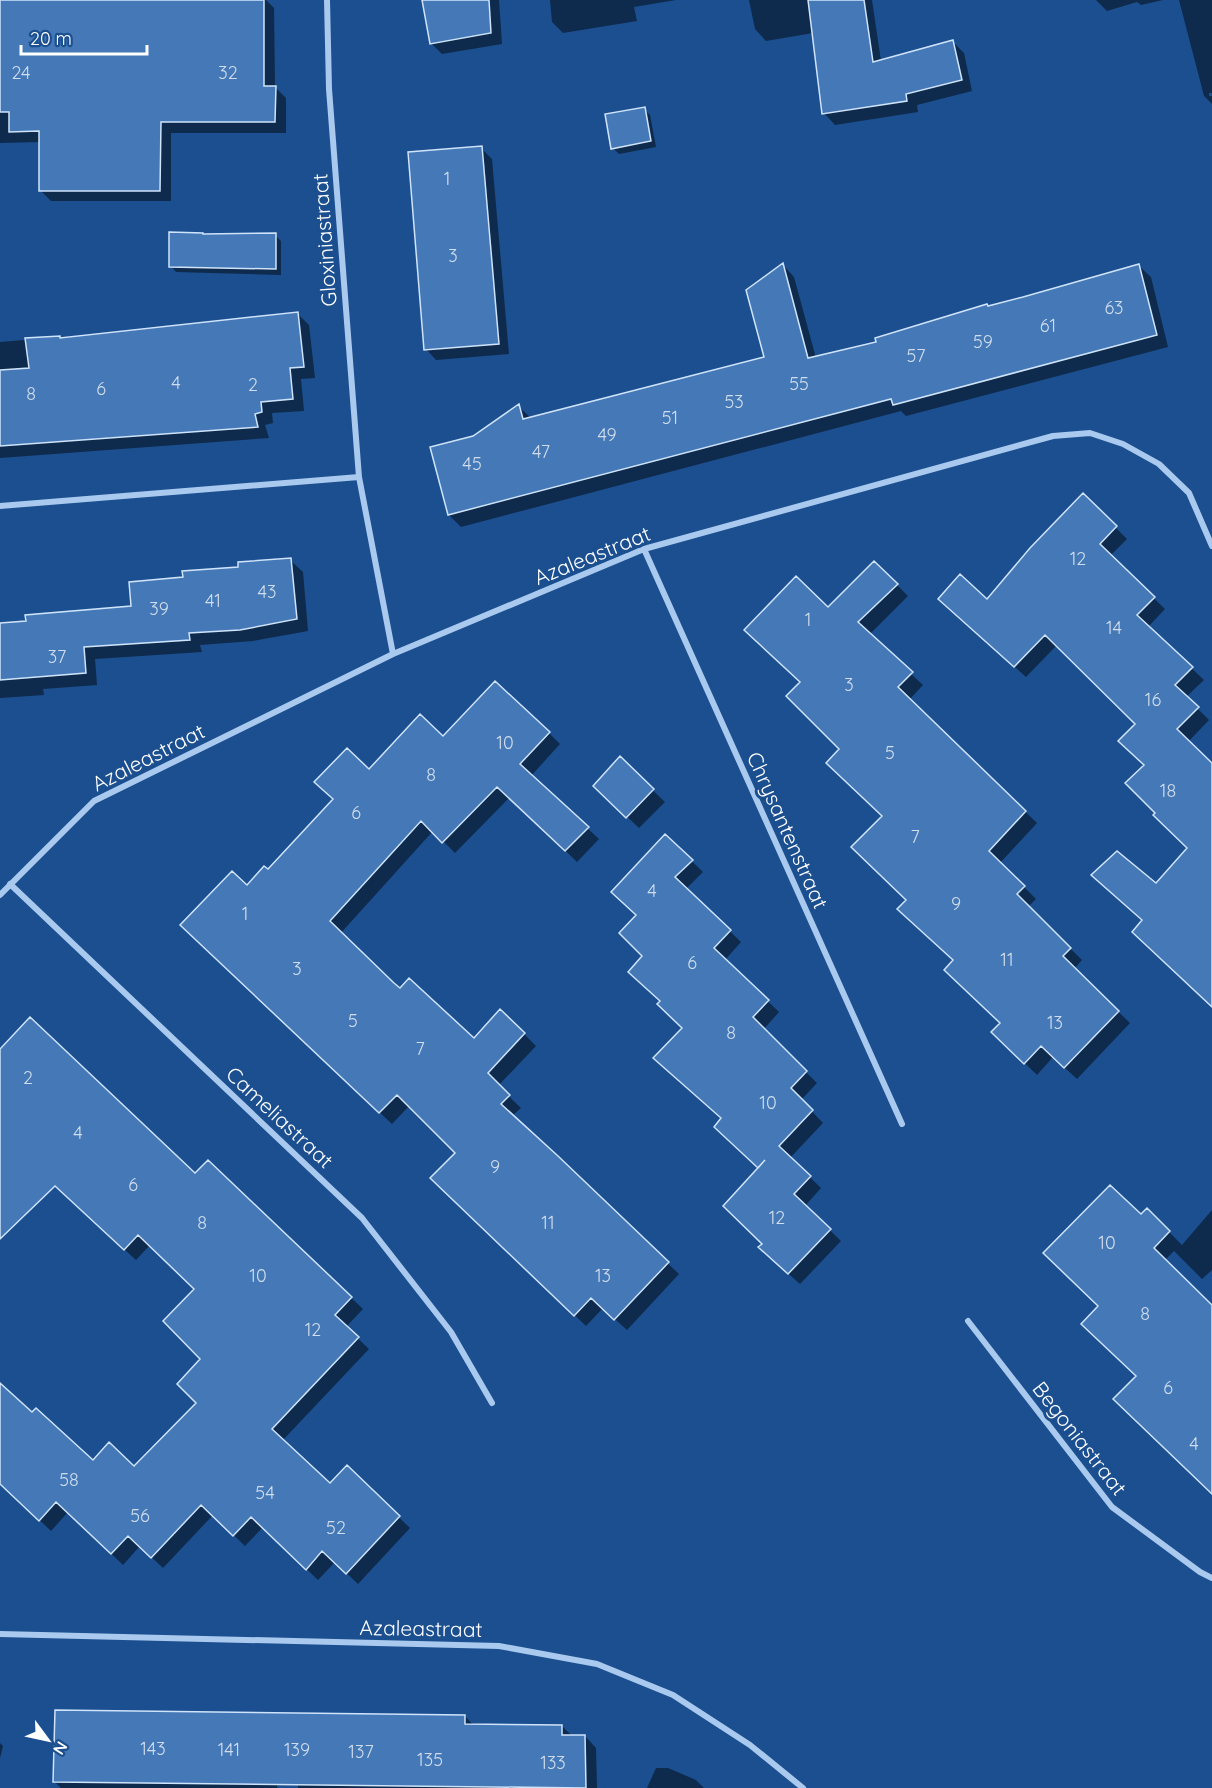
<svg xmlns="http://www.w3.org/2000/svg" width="1212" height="1788" viewBox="0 0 1212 1788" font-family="Quicksand,sans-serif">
<rect width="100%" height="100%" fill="#1b4f8f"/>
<!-- shadow -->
<path fill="#0007" d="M0,0H266L274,8L275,87L286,98V133H171V201H51L40,190V142L0,143Z
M424,0H499L502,44L442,54L431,43Z
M550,0H676L634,7L637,21L563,33L552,22Z
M749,0H872L881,61L953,42L964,53L972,91L917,105L918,112L835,125L824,113L813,33L766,41L755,29Z
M1096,0H1163L1141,5L1137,2L1107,11Z
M1179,0H1212V93H1209V96H1212V104L1204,96Z
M644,109L650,115L656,147L619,154L613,148Z
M481,148L492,159L509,354L436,360L426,349Z
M202,234L275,235L281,241V275L176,272L171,266Z
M783,265L794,277L816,358L878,343L988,307L1139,266L1151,277L1168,347L906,416L901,411L461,527L449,515L432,448L474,437L518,406L530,417L766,358Z
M298,314L309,325L315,378L301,379L304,411L272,413L273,423L265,425L269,438L0,458V342L59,337L61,340Z
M1083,495L1127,539L1110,556L1165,609L1148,627L1204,680L1186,697L1209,720L1188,742L1212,766V1006L1144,921L1156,885L1189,848L1157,813L1137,724L1057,645L1026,677L952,610L987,601Z
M290,560L303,572L308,631L253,641L200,645L202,652L95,659L97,685L43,689L44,695L0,698V624L133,607L184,578Z
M897,585L908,596L869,635L923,685L909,700L1037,823L1000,863L1036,899L1028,907L1082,960L1074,969L1130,1023L1077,1079L1053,1057L1037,1075L993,1032L1002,1023L907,900L883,816L802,683L828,609Z
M549,733L560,744L531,776L599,839L577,862L510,797L455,853L433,831L340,934L393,984L474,1040L501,1011L536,1046L498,1086L521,1108L512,1116L679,1274L627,1330L603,1308L586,1326L444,1190L457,1153L410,1105L392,1124L194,936L247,887L268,871L369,771L443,738Z
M620,759L665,802L639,828L595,786Z
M666,836L703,872L686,889L741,942L725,960L779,1012L763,1030L817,1083L801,1100L823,1123L790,1158L821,1188L805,1206L841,1241L800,1284L771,1258L764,1244L760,1168L722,1118L684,1028L661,1002L644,956L637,915Z
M0,1051L196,1175L208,1162L363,1309L346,1327L369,1349L282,1441L330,1485L347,1468L410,1528L358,1584L335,1562L318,1580L263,1527L245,1546L213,1515L163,1568L140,1546L123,1565L68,1512L51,1531L0,1482V1386L32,1415L93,1462L134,1468L198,1403L202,1359L196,1290L150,1245L136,1260L50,1181L0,1131Z
M1147,1210L1182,1245L1212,1210V1270L1202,1279L1174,1251L1164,1261L1212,1308V1493L1138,1376L1100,1306L1141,1217Z
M465,1716L474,1726H562L572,1736H585L596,1748L597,1788H298V1779L279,1778L277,1788H61L55,1782Z
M0,1743L3,1746L0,1758Z
M656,1768H668L696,1780L704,1788H647Z"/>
<!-- building -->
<path fill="#4478b7" stroke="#cfe3fa" stroke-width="1.5" d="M0,0H264V86H276L275,122H161L160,191H39V131L9,132V112H0Z
M422,0H489L491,33L430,44Z
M808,0H864L873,62L953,40L962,80L906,94L907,101L822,114Z
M645,107L651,141L611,149L605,114Z
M482,146L499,344L424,350L408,152Z
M169,232L203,233V234L276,233V269L169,267Z
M783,263L808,358L876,342L875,338L987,304L988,306L1023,297L1139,264L1157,335L893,405L891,399L448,515L430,447L473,436L519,404L523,419L764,357L746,290Z
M298,312L304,367L290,368L293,399L261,402L262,412L255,414L258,427L0,446V370L29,368L25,338L60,336V338Z
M1083,493L1117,526L1100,544L1155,597L1137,615L1193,667L1175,685L1199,707L1177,729L1212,763V1007L1132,932L1142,920L1091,875L1117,851L1156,883L1187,848L1153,815L1155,813L1125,783L1144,765L1118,741L1135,724L1045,635L1014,667L938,599L960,574L987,599L1030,548Z
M291,558L297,619L240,630L189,633L190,640L84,647L86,673L0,680V623L26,621L25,615L131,606L129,582L183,577L182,571L238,567V562Z
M874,561L898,584L858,622L913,672L898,687L1026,811L989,851L1025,886L1017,894L1071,948L1063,956L1119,1011L1064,1068L1041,1046L1024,1064L991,1032L1000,1023L944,970L953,960L897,909L906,900L851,847L882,816L826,763L839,749L786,696L800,682L744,630L796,576L828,607Z
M495,681L550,732L520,764L589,827L565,851L497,787L442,843L421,821L330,921L394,983L400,988L409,978L474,1038L500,1009L525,1033L488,1073L510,1095L501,1104L558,1156L669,1262L614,1320L591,1298L574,1316L430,1178L455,1153L397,1095L379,1113L180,925L232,871L247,885L264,866L268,869L333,799L314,782L347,748L369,769L420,714L443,736Z
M620,756L654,789L626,818L593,786Z
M665,834L693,860L675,877L731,930L714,948L769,1000L753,1017L807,1071L791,1088L813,1110L779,1146L811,1176L794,1194L831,1229L788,1274L758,1247L762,1244L723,1206L765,1160L758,1168L714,1127L721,1118L653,1058L682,1028L657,1004L660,1001L628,972L642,956L619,933L636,915L611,892Z
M30,1017L195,1173L208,1160L352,1297L335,1315L359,1337L272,1429L330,1483L347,1465L400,1516L346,1574L322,1551L306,1570L251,1517L233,1536L201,1505L151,1558L128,1536L111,1554L56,1502L39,1521L0,1484V1383L32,1412L36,1408L93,1460L109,1442L134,1466L196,1403L177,1384L200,1359L163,1321L194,1289L138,1235L124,1250L55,1186L0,1239V1049Z
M1110,1185L1141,1214L1147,1208L1170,1231L1154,1248L1212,1305V1494L1113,1399L1136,1376L1081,1324L1098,1306L1043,1253Z
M55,1710L465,1715V1724L562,1725V1735H585L586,1788L53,1782Z"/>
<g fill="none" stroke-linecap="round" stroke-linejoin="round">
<!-- minor -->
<path stroke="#a9c9ee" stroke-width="6" d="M327,0L329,89L359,477L393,654
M0,506L359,477
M644,549L902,1124
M10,884L362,1218L451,1332L492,1403
M0,895L94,801L393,654L644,549L1053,436L1090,433L1123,444L1159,464L1189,493L1212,546
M968,1321L1112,1507L1200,1572L1212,1578
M0,1634L499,1646L597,1664L673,1695L750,1745L803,1788"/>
</g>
<g text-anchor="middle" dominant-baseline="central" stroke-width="6" stroke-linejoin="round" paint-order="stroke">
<!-- number labels -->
<g font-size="18" fill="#d0dded">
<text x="21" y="72">24</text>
<text x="228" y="72">32</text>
<text x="447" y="178">1</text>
<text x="453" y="255">3</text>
<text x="1114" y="307">63</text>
<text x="1048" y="325">61</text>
<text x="983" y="341">59</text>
<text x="916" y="355">57</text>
<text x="176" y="382">4</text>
<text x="799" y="383">55</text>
<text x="253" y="384">2</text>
<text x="101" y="388">6</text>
<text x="31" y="393">8</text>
<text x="734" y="401">53</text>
<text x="670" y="417">51</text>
<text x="607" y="434">49</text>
<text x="541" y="451">47</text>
<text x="472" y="463">45</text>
<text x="1078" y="558">12</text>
<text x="267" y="591">43</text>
<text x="213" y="600">41</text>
<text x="159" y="608">39</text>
<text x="808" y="619">1</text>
<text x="1114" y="627">14</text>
<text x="57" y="656">37</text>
<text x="849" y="684">3</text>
<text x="1153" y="699">16</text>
<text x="505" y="742">10</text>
<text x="890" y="752">5</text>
<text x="431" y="774">8</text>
<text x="1168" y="790">18</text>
<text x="356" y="812">6</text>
<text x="915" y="836">7</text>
<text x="652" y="890">4</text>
<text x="956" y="903">9</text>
<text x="245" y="913">1</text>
<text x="1007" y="959">11</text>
<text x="692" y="962">6</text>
<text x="297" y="968">3</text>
<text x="353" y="1020">5</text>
<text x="1055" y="1022">13</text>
<text x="731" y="1032">8</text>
<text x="420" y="1048">7</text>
<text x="28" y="1077">2</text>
<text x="768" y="1102">10</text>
<text x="78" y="1132">4</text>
<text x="495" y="1166">9</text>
<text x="133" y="1184">6</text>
<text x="777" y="1217">12</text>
<text x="202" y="1222">8</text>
<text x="548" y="1222">11</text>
<text x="1107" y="1242">10</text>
<text x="258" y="1275">10</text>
<text x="603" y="1275">13</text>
<text x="1145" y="1313">8</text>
<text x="313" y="1329">12</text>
<text x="1168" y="1387">6</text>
<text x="1194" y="1443">4</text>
<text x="69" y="1479">58</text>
<text x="265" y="1492">54</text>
<text x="140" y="1515">56</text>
<text x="336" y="1527">52</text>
<text x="153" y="1748">143</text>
<text x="229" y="1749">141</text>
<text x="297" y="1749">139</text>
<text x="361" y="1751">137</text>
<text x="430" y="1759">135</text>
<text x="553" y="1762">133</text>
</g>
<!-- street labels -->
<g font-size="21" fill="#fff" stroke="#1b4f8f">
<text transform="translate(324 240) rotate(-94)">Gloxiniastraat</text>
<text transform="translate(592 555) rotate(-22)">Azaleastraat</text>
<text transform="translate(148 757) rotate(-27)">Azaleastraat</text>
<text transform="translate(788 830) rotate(66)">Chrysantenstraat</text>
<text transform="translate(280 1117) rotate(43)">Cameliastraat</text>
<text transform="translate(1080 1438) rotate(52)">Begoniastraat</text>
<text transform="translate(421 1628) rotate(1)">Azaleastraat</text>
</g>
</g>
<!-- north arrow -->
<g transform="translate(48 1740) rotate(123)" stroke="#1b4f8f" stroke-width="4.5" paint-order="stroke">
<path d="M0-4.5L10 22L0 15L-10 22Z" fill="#ffffff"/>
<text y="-9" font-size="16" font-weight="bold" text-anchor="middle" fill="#ffffff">N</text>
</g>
<!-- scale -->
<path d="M21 45v9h126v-9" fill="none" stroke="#ffffff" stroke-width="3"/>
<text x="30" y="45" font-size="18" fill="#ffffff" stroke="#1b4f8f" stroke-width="4.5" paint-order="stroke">20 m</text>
</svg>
